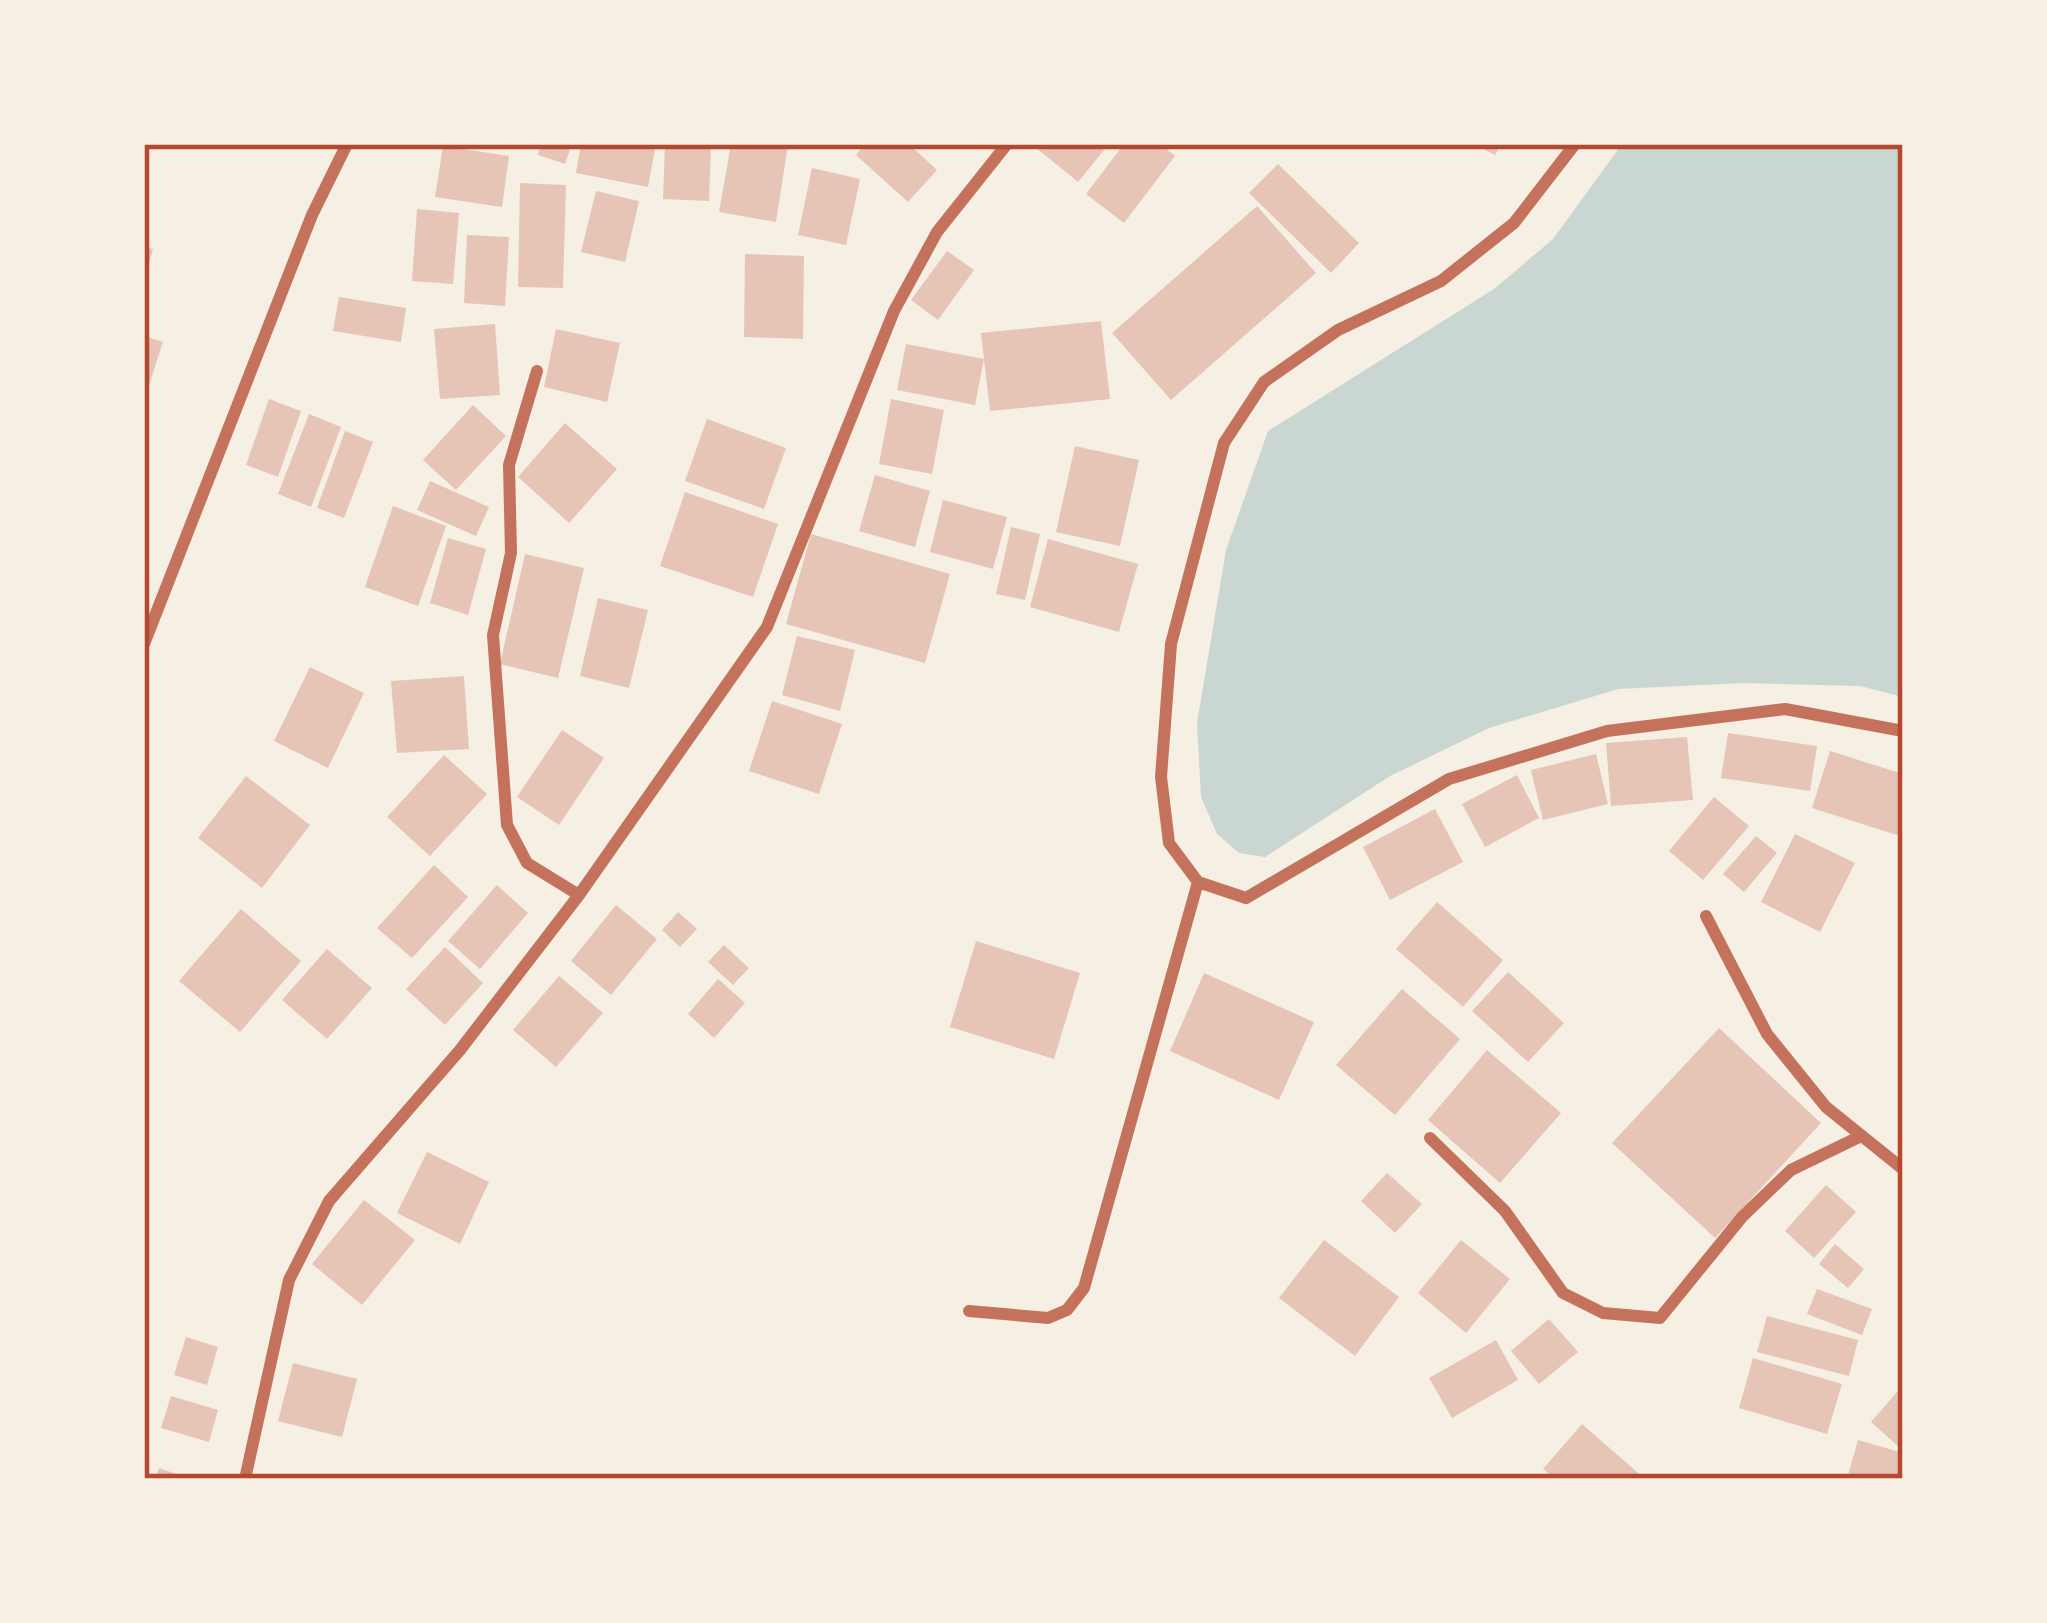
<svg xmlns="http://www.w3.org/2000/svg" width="2047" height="1623" viewBox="0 0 2047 1623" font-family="'DM Sans',sans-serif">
<rect width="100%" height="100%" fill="#f6efe4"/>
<!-- water -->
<path fill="#c9d6d2" d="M1622,144H1903V697L1860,686L1744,683L1618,689L1489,728L1390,776L1265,857L1239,853L1217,834L1201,797L1197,723L1226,550L1268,431L1494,289L1553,239Z"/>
<!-- building -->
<path fill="#e6c5b7" d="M541,144H572L565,164L538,155Z
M581,144H656L648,187L576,173Z
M665,144H711L709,201L663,199Z
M731,144L788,145L776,222L719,212Z
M865,144H909L937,170L908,202L856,155Z
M1037,144H1109L1078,182L1035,147Z
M1124,144H1160L1175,156L1124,223L1086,194Z
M1474,144H1501L1495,155Z
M443,146L509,156L502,207L435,197Z
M1278,164L1359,243L1331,273L1249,193Z
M812,168L860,179L846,245L798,235Z
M520,183L566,185L563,288L518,287Z
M596,191L639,201L625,262L581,252Z
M1257,206L1316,273L1171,400L1112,333Z
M417,209L459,213L453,284L412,281Z
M467,235L509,237L505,306L464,303Z
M144,246L153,249L145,278H144Z
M947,251L974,270L938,320L911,300Z
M745,254L804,256L803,339L744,337Z
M339,297L406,308L401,342L333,331Z
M1101,321L1110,399L990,411L981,333Z
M495,324L500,395L440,399L434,329Z
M556,329L620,343L607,402L544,387Z
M144,336L163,342L149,385L144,384Z
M906,344L984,359L975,405L897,390Z
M269,399L301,411L278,477L246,465Z
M891,399L944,410L932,474L879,464Z
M473,405L506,436L456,490L423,460Z
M309,414L341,427L311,507L278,494Z
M707,419L786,448L764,509L685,481Z
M565,423L617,469L569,523L518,477Z
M345,431L373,442L344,518L317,508Z
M1075,446L1139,460L1120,546L1056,532Z
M875,475L930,491L915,547L859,531Z
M430,481L489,507L476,536L417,510Z
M685,492L778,524L753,597L660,566Z
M943,500L1007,517L993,569L930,552Z
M393,506L446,526L418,606L365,587Z
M1011,527L1040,534L1025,600L996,594Z
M811,534L950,574L925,663L786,624Z
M448,538L486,549L468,615L430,603Z
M1048,539L1138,564L1119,632L1030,607Z
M525,554L584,568L558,678L500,664Z
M598,598L648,610L629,688L580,676Z
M797,636L855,650L840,711L782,695Z
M310,667L364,693L328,768L274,741Z
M464,676L469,749L397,753L391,681Z
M772,701L842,724L819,794L749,771Z
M562,730L604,758L559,825L517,797Z
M1728,733L1817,746L1810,791L1721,778Z
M1687,737L1693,800L1611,806L1606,743Z
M1830,751L1903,774V837L1812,808Z
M1596,754L1608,804L1543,820L1531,770Z
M444,755L487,794L430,856L387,817Z
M1517,775L1539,818L1485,847L1462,804Z
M246,776L310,825L262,888L198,838Z
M1714,797L1749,826L1703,880L1669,851Z
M1435,809L1463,862L1390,900L1363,847Z
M1795,834L1855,863L1820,932L1761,902Z
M1756,836L1777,853L1744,892L1723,874Z
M434,865L468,897L412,958L377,928Z
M497,885L528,913L480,969L448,941Z
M1437,902L1503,960L1463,1007L1396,949Z
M616,905L657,939L611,995L571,961Z
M241,909L301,961L240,1032L179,981Z
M678,912L697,929L680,947L662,930Z
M976,941L1080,973L1054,1059L950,1027Z
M724,945L749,968L733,985L708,962Z
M445,947L483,983L445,1025L406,989Z
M327,949L372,988L327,1039L282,1000Z
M1508,972L1564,1023L1528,1062L1472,1011Z
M1204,973L1314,1022L1279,1100L1170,1051Z
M559,976L603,1013L556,1067L513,1030Z
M718,979L745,1003L714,1038L688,1014Z
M1402,989L1460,1039L1395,1115L1336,1065Z
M1719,1028L1821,1123L1715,1238L1612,1143Z
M1487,1050L1561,1113L1500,1183L1428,1120Z
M427,1152L489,1182L460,1244L397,1213Z
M1387,1173L1422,1204L1395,1233L1361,1201Z
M1826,1185L1856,1212L1814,1258L1785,1231Z
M364,1200L415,1240L362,1305L312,1264Z
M1324,1240L1399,1297L1355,1356L1279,1298Z
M1461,1240L1510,1279L1466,1333L1418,1293Z
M1835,1244L1864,1269L1848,1288L1819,1264Z
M1817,1289L1872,1309L1862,1335L1807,1314Z
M1767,1316L1858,1340L1849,1376L1757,1352Z
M1549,1319L1578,1352L1539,1384L1511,1351Z
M186,1337L218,1347L207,1385L174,1375Z
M1496,1340L1518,1380L1452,1418L1429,1378Z
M1753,1358L1842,1384L1827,1434L1739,1408Z
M293,1363L357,1379L342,1437L278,1421Z
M1903,1385V1440L1898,1446L1871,1422Z
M171,1396L218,1410L209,1442L161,1428Z
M1582,1424L1645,1479H1555L1543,1469Z
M1858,1440L1903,1453V1479H1847Z
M159,1468L188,1478V1479H155Z"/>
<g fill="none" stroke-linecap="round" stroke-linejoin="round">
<!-- minor -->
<path stroke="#c5725c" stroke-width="12" d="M1575,144L1514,223L1441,281L1338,330L1264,382L1224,443L1171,644L1161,777L1169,843L1198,882L1246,898L1449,779L1607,731L1785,709L1903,731
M537,371L509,465L511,553L493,635L507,825L527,863L579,895
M144,644L312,215L347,144
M1706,916L1767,1034L1826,1107L1903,1169
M1430,1138L1505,1211L1563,1293L1603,1313L1660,1318L1742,1217L1791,1170L1861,1136
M969,1311L1048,1318L1067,1310L1084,1288L1198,882
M245,1479L289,1280L329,1201L460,1050L579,895L767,627L894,311L937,232L1007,144"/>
</g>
<!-- border -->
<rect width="2047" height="1623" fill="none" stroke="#f6efe4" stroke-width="294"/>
<rect x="147" y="147" width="1753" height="1329" fill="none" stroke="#b5482f" stroke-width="4.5"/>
</svg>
